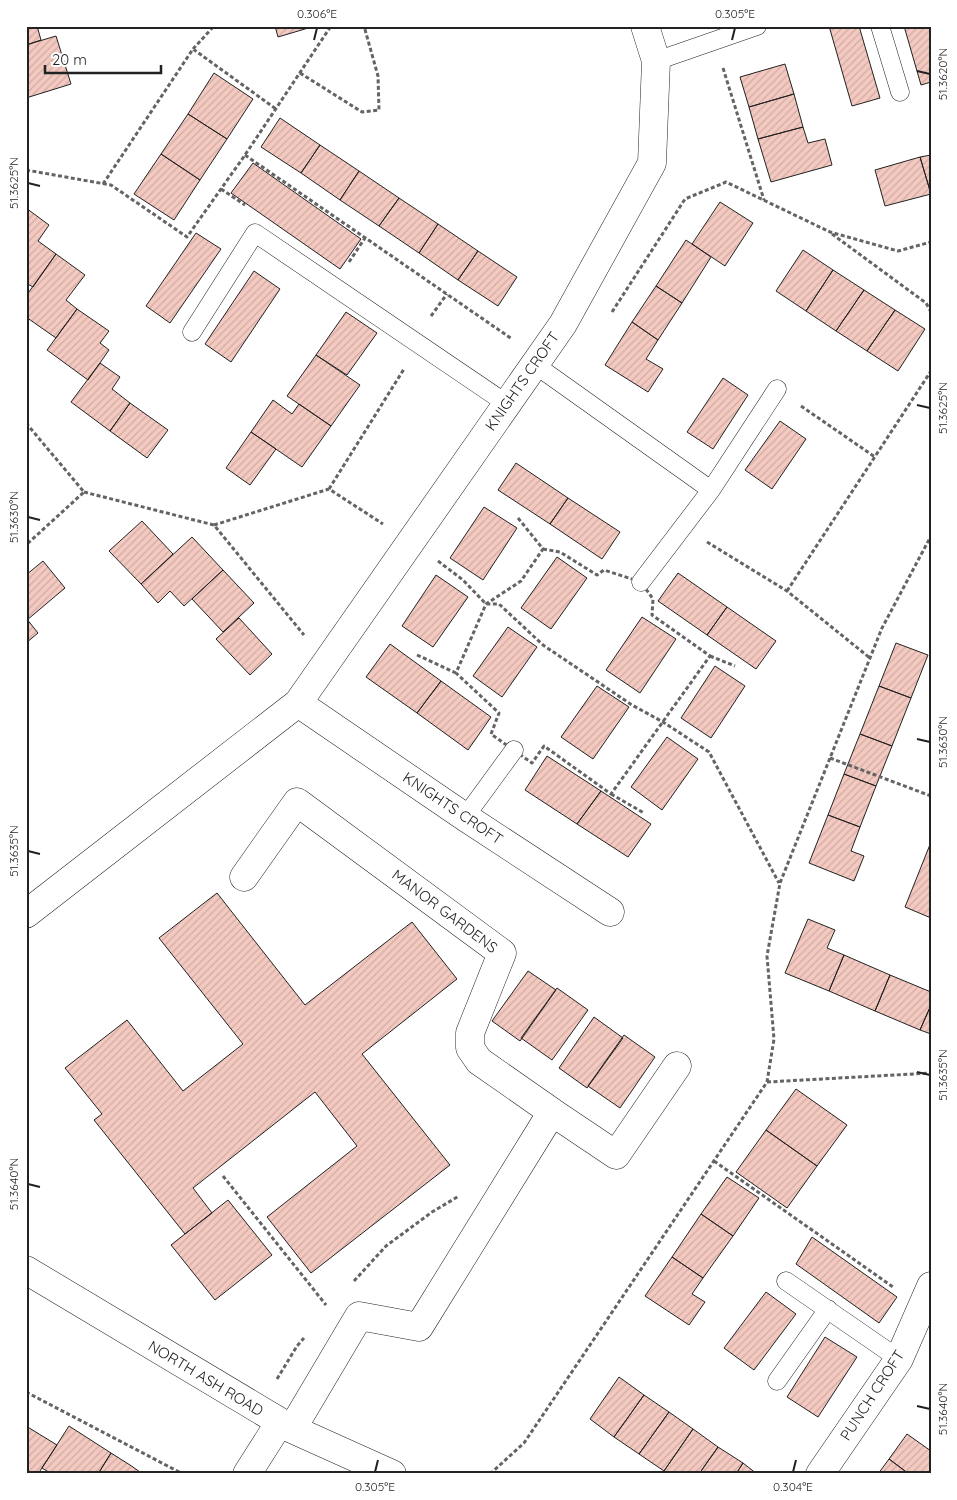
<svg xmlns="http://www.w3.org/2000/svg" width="957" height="1500" viewBox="0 0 957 1500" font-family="Quicksand,sans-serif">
<defs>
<pattern id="building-hatch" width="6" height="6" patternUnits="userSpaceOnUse" patternTransform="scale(1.25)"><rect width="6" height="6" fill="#f3c9c0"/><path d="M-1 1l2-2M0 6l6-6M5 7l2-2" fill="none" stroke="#d0aca5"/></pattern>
</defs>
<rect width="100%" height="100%" fill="#fff"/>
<!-- building -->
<path fill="url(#building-hatch)" stroke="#222" d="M26,26H37L41,40L26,45Z
M275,26H315L278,37Z
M829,26H859L880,98L852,106Z
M904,26H931V82L921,85Z
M56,36L71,84L26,98V45Z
M785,64L794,94L749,107L740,77Z
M214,73L253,99L227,139L188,114Z
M794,94L803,127L758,139L749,107Z
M188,114L227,139L200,180L161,154Z
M280,118L320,145L301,173L261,147Z
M803,127L808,143L825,139L832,165L771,182L758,139Z
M320,145L359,171L340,200L301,173Z
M161,154L200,180L174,220L134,194Z
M931,155V194L920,157Z
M920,157L931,194L885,206L875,170Z
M253,163L361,239L340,269L231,193Z
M359,171L399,198L379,226L340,200Z
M399,198L438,224L419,253L379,226Z
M720,202L753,223L725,266L692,244Z
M26,208L49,225L38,241L56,254L33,287L26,283Z
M438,224L478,251L458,280L419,253Z
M196,233L221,249L170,323L146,306Z
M686,240L711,257L682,303L656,286Z
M803,250L833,270L806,311L776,291Z
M478,251L517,277L498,306L458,280Z
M56,254L85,275L66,300L77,309L56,338L26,317V296Z
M833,270L864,290L836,331L806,311Z
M254,271L280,289L231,362L205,344Z
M656,286L682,303L658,340L632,322Z
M864,290L895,310L867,351L836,331Z
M77,309L109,331L100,343L109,350L88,380L47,350Z
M895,310L925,329L898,371L867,351Z
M346,312L377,333L347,375L316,355Z
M632,322L658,340L646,359L663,369L648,392L605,365Z
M316,355L360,385L331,426L287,396Z
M100,363L120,377L112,389L130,403L110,431L71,402Z
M723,378L748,395L713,449L687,432Z
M273,400L292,414L299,404L331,426L302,467L251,432Z
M130,403L168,430L147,458L110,431Z
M780,421L806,439L772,489L745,470Z
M251,432L276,449L250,485L226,468Z
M516,463L568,498L550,524L498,490Z
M568,498L620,532L602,559L550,524Z
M484,507L517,528L483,580L450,558Z
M142,521L173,554L141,584L109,551Z
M192,537L223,570L184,606L170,591L158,603L141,584Z
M557,557L587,578L551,629L521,608Z
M43,561L65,588L27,620L26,575Z
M223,570L254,603L223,632L192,599Z
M678,573L727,607L707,635L658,601Z
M436,575L468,597L433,647L402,626Z
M727,607L776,641L756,669L707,635Z
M642,617L676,639L640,693L606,670Z
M26,618L38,633L26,643Z
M239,618L272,654L250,675L216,639Z
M508,627L537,647L502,697L473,676Z
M896,643L928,655L911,698L879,686Z
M390,644L441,681L417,713L366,677Z
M715,666L745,686L711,738L681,718Z
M441,681L491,717L468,750L417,713Z
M597,686L629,707L593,759L561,737Z
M879,686L911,698L892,746L860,734Z
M860,734L892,746L876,786L844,774Z
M667,737L698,759L662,810L631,787Z
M547,756L601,791L577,824L525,790Z
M844,774L876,786L860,827L828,815Z
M601,791L651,824L628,857L577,824Z
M828,815L860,827L851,851L864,856L854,881L809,863Z
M931,842V918L905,907Z
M217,893L305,1005L412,922L457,979L362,1054L450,1165L311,1273L267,1217L357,1146L315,1092L193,1188L212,1213L185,1234L94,1120L102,1114L65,1068L127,1020L183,1091L243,1044L159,938Z
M808,919L835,930L827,948L844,955L829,991L785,973Z
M844,955L890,975L875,1011L829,991Z
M528,971L556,990L520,1041L492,1021Z
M890,975L931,992V1005L920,1030L875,1011Z
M557,988L588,1010L552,1060L521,1038Z
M931,1005V1034L920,1030Z
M594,1017L623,1038L587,1088L559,1068Z
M624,1035L655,1057L620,1108L588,1086Z
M796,1089L847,1125L817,1166L766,1130Z
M766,1130L817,1166L787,1208L736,1172Z
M727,1177L759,1198L733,1236L701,1214Z
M228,1200L272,1255L215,1300L171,1245Z
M701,1214L733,1236L703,1278L672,1257Z
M812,1237L897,1297L879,1323L796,1264Z
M672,1257L703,1278L692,1294L705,1302L689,1325L645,1296Z
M766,1292L796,1314L754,1370L724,1348Z
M825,1337L857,1357L818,1417L787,1397Z
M619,1377L644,1395L614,1437L590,1419Z
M644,1395L669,1412L639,1454L614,1437Z
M669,1412L693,1429L664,1471L639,1454Z
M26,1426L57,1445L38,1474H30L26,1471Z
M69,1426L111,1453L98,1474H52L42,1468Z
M693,1429L718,1447L699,1474H668L664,1471Z
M907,1434L931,1451V1474H909L889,1459Z
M718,1447L743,1463L736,1474H699Z
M111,1453L130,1465L143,1474H98Z
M889,1459L909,1474H878Z
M743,1463L757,1474H736Z"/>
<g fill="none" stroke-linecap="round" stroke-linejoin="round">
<defs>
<path id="lane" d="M880,26L900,92
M656,61L757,26
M192,332L255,233L507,404
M534,364L711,490
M641,582L711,490L777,389
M465,817L514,750
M786,1281L899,1359
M777,1381L828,1309"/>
<path id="street" d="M298,703L465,817L610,912
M244,877L297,802L502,953L470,1033V1048L479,1061L552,1112L419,1327L359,1316L292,1429
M26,914L298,703L563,324L652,163L656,61L645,26
M552,1112L616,1155L677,1066
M26,1270L292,1429L392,1474
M247,1474L280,1422
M820,1474L899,1359L931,1286"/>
</defs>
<!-- lane casing -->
<use href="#lane" stroke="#222" stroke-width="19"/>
<!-- street casing -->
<use href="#street" stroke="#222" stroke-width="29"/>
<!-- path -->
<path stroke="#646464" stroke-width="3" stroke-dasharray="4 2.5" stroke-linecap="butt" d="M193,49L214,26
M723,68L764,200
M300,73L362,112L379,110L378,76L364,26
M245,155L512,339
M26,170L111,185L187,237L245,155L331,26
M103,184L193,49L276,109
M221,189L245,205
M832,234L926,303L931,312
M349,262L365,238
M612,312L685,199L726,182L830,232L898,251L931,242
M431,316L447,294
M801,406L875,457
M26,423L84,492L26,545
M329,489L404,369
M84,492L214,525L304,635
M518,518L543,549
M214,525L329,489L383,524
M707,542L787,591L870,658
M543,549L560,552L597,575L604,570L641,582L653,599L652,615L710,656L611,794L544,746L532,763L491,734L499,713L456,673L486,604L521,581Z
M438,561L463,580L486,604H499L543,645L632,705L663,722L709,752L779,883
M787,591L931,371
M417,655L456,673
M710,656L735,666
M830,758L931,796
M611,794L644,813
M767,1082L931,1073
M714,1161L893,1287
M223,1176L326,1305
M354,1281L386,1246L432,1212L459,1196
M277,1379L297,1346L304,1338
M26,1392L183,1474
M490,1474L524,1443L767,1082L774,1039L767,956L780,883L882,628L931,536"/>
<!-- lane -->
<use href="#lane" stroke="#fff" stroke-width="18"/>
<!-- street -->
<use href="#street" stroke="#fff" stroke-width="28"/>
</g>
<!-- ticks -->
<path fill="none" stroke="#222" stroke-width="2" d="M314,40L317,28M732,40L735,28M917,71L930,74M28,183L40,186M917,405L930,408M28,517L40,520M917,739L930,742M28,851L40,854M917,1072L930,1075M28,1184L40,1187M917,1406L930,1409M375,1472L378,1460M793,1472L796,1460"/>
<g text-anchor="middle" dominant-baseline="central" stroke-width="4" stroke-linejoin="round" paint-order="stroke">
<!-- street labels -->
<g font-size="15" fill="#222" stroke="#fff">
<text transform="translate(522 381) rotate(-55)">KNIGHTS CROFT</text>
<text transform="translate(453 808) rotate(34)">KNIGHTS CROFT</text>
<text transform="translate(445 911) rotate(37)">MANOR GARDENS</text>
<text transform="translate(206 1378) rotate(31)">NORTH ASH ROAD</text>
<text transform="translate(872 1395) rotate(-57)">PUNCH CROFT</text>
</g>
</g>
<!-- border -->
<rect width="957" height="1500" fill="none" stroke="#ffffff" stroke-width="55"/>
<!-- scale -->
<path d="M45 65v8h116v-8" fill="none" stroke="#222222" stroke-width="2.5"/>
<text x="52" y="65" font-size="15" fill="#222222" stroke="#ffffff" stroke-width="4" paint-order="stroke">20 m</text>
<rect x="28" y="28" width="902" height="1444" fill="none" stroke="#222" stroke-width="2"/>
<g font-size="12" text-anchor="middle" fill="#222">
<text x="317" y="18">0.306°E</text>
<text x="735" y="18">0.305°E</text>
<text transform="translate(943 74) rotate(-90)" y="4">51.3620°N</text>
<text transform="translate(14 183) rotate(-90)" y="4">51.3625°N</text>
<text transform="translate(943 408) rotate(-90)" y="4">51.3625°N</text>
<text transform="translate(14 517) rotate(-90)" y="4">51.3630°N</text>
<text transform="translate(943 742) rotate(-90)" y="4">51.3630°N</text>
<text transform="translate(14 851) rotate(-90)" y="4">51.3635°N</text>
<text transform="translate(943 1075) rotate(-90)" y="4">51.3635°N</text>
<text transform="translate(14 1184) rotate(-90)" y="4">51.3640°N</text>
<text transform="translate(943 1409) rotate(-90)" y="4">51.3640°N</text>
<text x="375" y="1491">0.305°E</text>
<text x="793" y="1491">0.304°E</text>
</g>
</svg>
